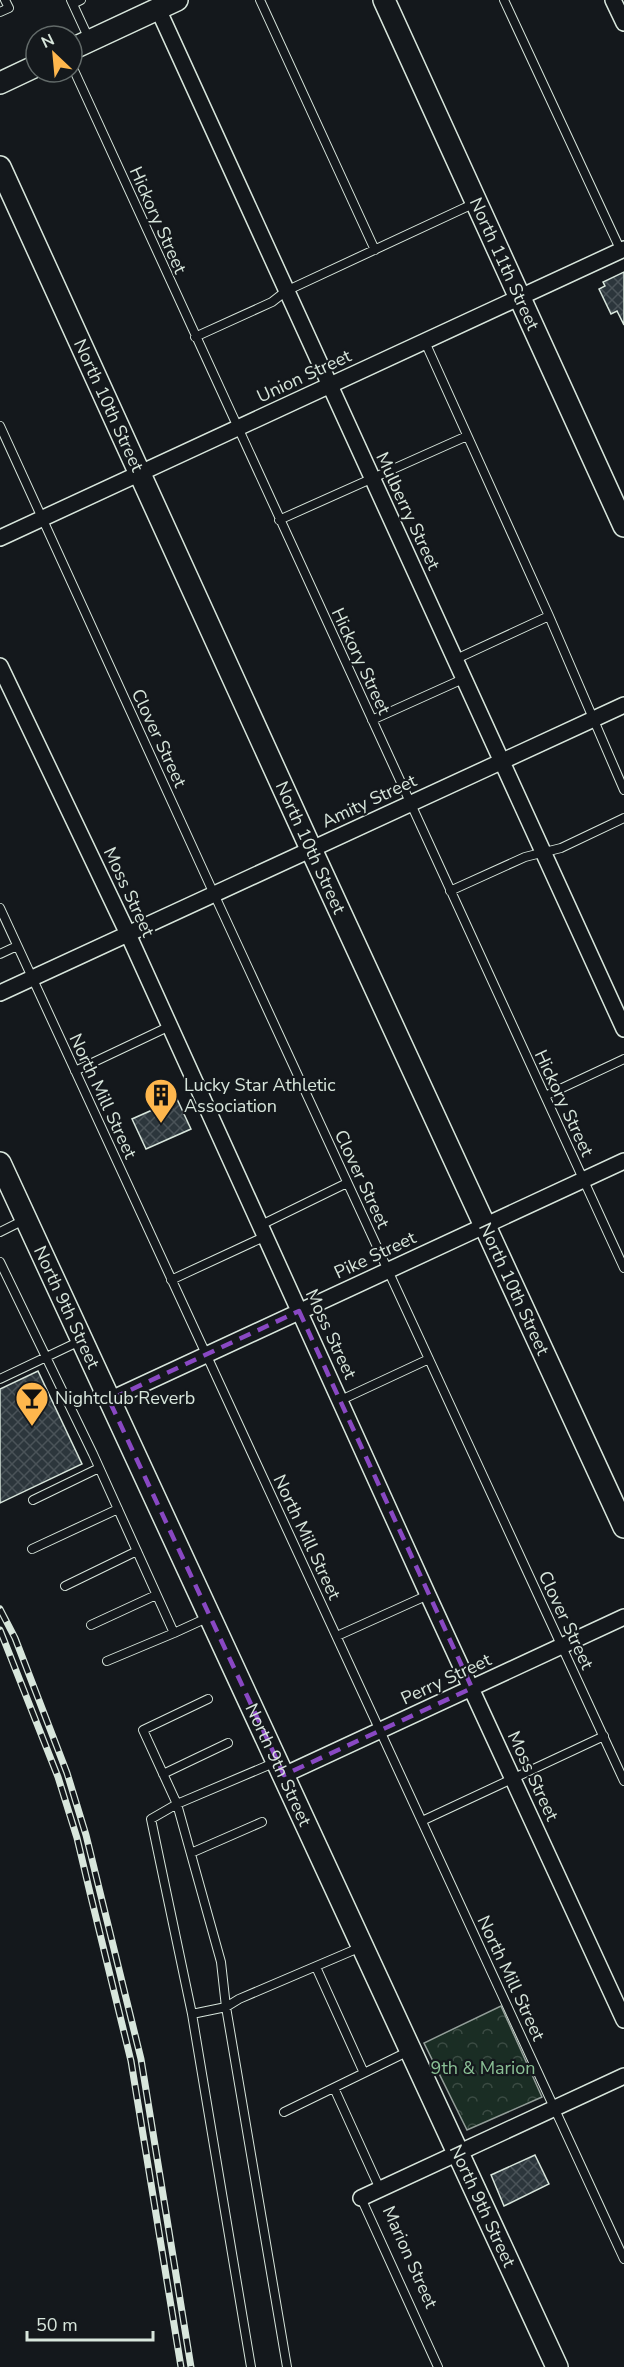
<svg xmlns="http://www.w3.org/2000/svg" width="624" height="2367" viewBox="0 0 624 2367" font-family="'Nunito Sans',sans-serif">
<defs>
<pattern id="park-crowns" width="20" height="18" patternUnits="userSpaceOnUse" patternTransform="scale(1.5)"><rect width="20" height="18" fill="#1a2d24"/><path d="M2 6a3 3 0 1 1 6 0M12 15a3 3 0 1 1 6 0" fill="none" stroke="#3b4b43"/></pattern>
<pattern id="building-cross-hatch" width="8" height="8" patternUnits="userSpaceOnUse" patternTransform="scale(1.5)"><rect width="8" height="8" fill="#2c363c"/><path d="M0 0l8 8M0 8l8-8" fill="none" stroke="#4a5358"/></pattern>
</defs>
<rect width="100%" height="100%" fill="#14181c"/>
<!-- park -->
<path fill="url(#park-crowns)" stroke="#939e99" stroke-width="1.5" d="M501,2006L542,2097L467,2130L424,2043Z"/>
<!-- building -->
<path fill="url(#building-cross-hatch)" stroke="#d8e6dc" stroke-width="1.5" d="M624,272V325L617,311L611,314L599,289L605,286L603,282Z
M177,1099L191,1129L146,1149L132,1119Z
M38,1371L82,1464L0,1503V1389Z
M535,2155L549,2184L504,2206L491,2175Z"/>
<g fill="none" stroke-linecap="round" stroke-linejoin="round">
<defs>
<path id="lane" d="M71,0L89,39
M260,0L375,250
M504,0L621,251
M73,4L81,0
M0,12L9,8L5,0
M72,66L624,1268
M195,337L272,302L286,291L475,203
M425,342L549,616L624,790
M0,426L214,894L624,1781
M279,520L467,436
M454,660L549,616
M372,720L463,679
M450,891L525,857L561,848L624,818
M0,908L624,2259
M0,954L17,946
M75,1071L170,1026
M545,1096L624,1059
M261,1225L347,1183
M0,1232L26,1219
M0,1262L93,1454L174,1633L209,1617
M171,1280L266,1236
M0,1379L80,1341
M341,1400L429,1359
M33,1500L99,1468
M32,1549L118,1509
M65,1586L137,1551
M91,1625L156,1595
M337,1636L428,1595
M107,1661L174,1633
M208,1699L143,1730L177,1804L276,1762
M163,1774L228,1743
M422,1821L604,1736
M191,1853L262,1822
M192,2014L226,2007L287,2367
M364,2073L409,2051
M334,2088L380,2189
M284,2112L364,2073L316,1967
M361,2198L438,2367
M251,2367L192,2014L151,1819L177,1804L221,1962L226,2007L239,1999L361,1947"/>
<path id="street" d="M613,0L624,23
M158,9L624,1029
M0,538L624,249
M0,666L128,934L428,1595L624,2020
M0,993L624,705
M109,1400L624,1161
M284,1775L624,1617
M361,2198L624,2076"/>
<g id="secondary">
<path id="s1" d="M384,0L624,526"/>
<path d="M72,49L177,0"/>
<path d="M0,83L36,66"/>
<path id="s2" d="M0,167L311,849L624,1527"/>
<path id="s3" d="M0,1163L557,2367"/>
</g>
</defs>
<!-- lane casing -->
<use href="#lane" stroke="#d8e6dc" stroke-width="10"/>
<!-- street casing -->
<use href="#street" stroke="#d8e6dc" stroke-width="18"/>
<!-- secondary casing -->
<use href="#secondary" stroke="#d8e6dc" stroke-width="24"/>
<!-- lane -->
<use href="#lane" stroke="#14181c" stroke-width="8"/>
<!-- street -->
<use href="#street" stroke="#14181c" stroke-width="15"/>
<!-- secondary -->
<use href="#secondary" stroke="#14181c" stroke-width="21"/>
<defs>
<path id="rail" d="M0,1609L15,1638L67,1773L86,1835L141,2059L191,2367
M0,1630L58,1777L77,1838L91,1897L131,2061L181,2367"/>
</defs>
<!-- rail casing -->
<use href="#rail" stroke="#d8e6dc" stroke-width="7"/>
<!-- rail -->
<use href="#rail" stroke="#14181c" stroke-width="4.5" stroke-dasharray="14" stroke-linecap="butt"/>
</g>
<!-- marked area -->
<path fill="none" stroke="#8948c3" stroke-width="4.5" stroke-dasharray="12 8" stroke-linejoin="round" d="M299,1311L472,1688L284,1775L109,1400Z"/>
<!-- icons -->
<defs>
<symbol id="building-pin" viewBox="-11 -11 22 30"><path d="M0 17L-7.5 6A9.5 9.5 0 1 1 7.5 6Z" fill="#ffb74d" stroke="#14181c"/><path d="M-4-6H4V6H1V3H-1V6H-4ZM-2.5-4.3h1.7v1.8h-1.7ZM.8-4.3h1.7v1.8H.8ZM-2.5-1h1.7V.8h-1.7ZM.8-1h1.7V.8H.8Z" fill="#111"/></symbol>
<symbol id="bar-pin" viewBox="-11 -11 22 30"><path d="M0 17L-7.5 6A9.5 9.5 0 1 1 7.5 6Z" fill="#ffb74d" stroke="#14181c"/><path d="M-6-5H6L.8 .8V4.5H3.5V6h-7V4.5H-.8V.8Z" fill="#111"/></symbol>
</defs>
<g fill-rule="evenodd">
<use href="#building-pin" x="142" y="1076" width="38" height="52"/>
<use href="#bar-pin" x="13" y="1379" width="38" height="52"/>
</g>
<g text-anchor="middle" dominant-baseline="central" stroke-width="4.5" stroke-linejoin="round" paint-order="stroke">
<!-- street labels -->
<g font-size="18" fill="#d8e6dc" stroke="#14181c">
<text transform="translate(158 220) rotate(66)">Hickory Street</text>
<text stroke="none"><textPath href="#s1" startOffset="290">North 11th Street</textPath></text>
<text transform="translate(304 376) rotate(-25)">Union Street</text>
<text stroke="none"><textPath href="#s2" startOffset="262">North 10th Street</textPath></text>
<text transform="translate(408 511) rotate(65)">Mulberry Street</text>
<text transform="translate(361 661) rotate(65)">Hickory Street</text>
<text transform="translate(159 738) rotate(65)">Clover Street</text>
<text transform="translate(369 801) rotate(-25)">Amity Street</text>
<text stroke="none"><textPath href="#s2" startOffset="748">North 10th Street</textPath></text>
<text transform="translate(129 892) rotate(65)">Moss Street</text>
<text transform="translate(103 1096) rotate(65)">North Mill Street</text>
<text transform="translate(564 1103) rotate(65)">Hickory Street</text>
<text transform="translate(362 1179) rotate(65)">Clover Street</text>
<text transform="translate(375 1255) rotate(-25)">Pike Street</text>
<text stroke="none"><textPath href="#s2" startOffset="1234">North 10th Street</textPath></text>
<text stroke="none"><textPath href="#s3" startOffset="159">North 9th Street</textPath></text>
<text transform="translate(331 1334) rotate(65)">Moss Street</text>
<text transform="translate(307 1537) rotate(65)">North Mill Street</text>
<text transform="translate(566 1620) rotate(65)">Clover Street</text>
<text transform="translate(446 1679) rotate(-25)">Perry Street</text>
<text stroke="none"><textPath href="#s3" startOffset="663">North 9th Street</textPath></text>
<text transform="translate(533 1776) rotate(65)">Moss Street</text>
<text transform="translate(511 1978) rotate(65)">North Mill Street</text>
<text stroke="none"><textPath href="#s3" startOffset="1149">North 9th Street</textPath></text>
<text transform="translate(410 2257) rotate(66)">Marion Street</text>
</g>
<!-- poi labels -->
<g font-size="18" fill="#d8e6dc" stroke="#14181c" text-anchor="start">
<text x="184" y="1085">Lucky Star Athletic<tspan x="184" dy="21">Association</tspan></text>
<text x="55" y="1398">Nightclub Reverb</text>
</g>
<!-- park labels -->
<g font-size="18" fill="#8ac095" stroke="#14181c">
<text x="483" y="2068">9th &amp; Marion</text>
</g>
</g>
<!-- north arrow -->
<g transform="translate(54 54) rotate(334)"><circle r="28" fill="#14181c" stroke="#626a69" stroke-width="1.5"/>
<path d="M0-4.5L10 22L0 15L-10 22Z" fill="#ffb74d"/>
<text y="-9" font-size="16" font-weight="bold" text-anchor="middle" fill="#d8e6dc">N</text>
</g>
<!-- scale -->
<path d="M27 2331v9h126v-9" fill="none" stroke="#d8e6dc" stroke-width="3"/>
<text x="36" y="2331" font-size="18" fill="#d8e6dc" stroke="#14181c" stroke-width="4.5" paint-order="stroke">50 m</text>
</svg>
